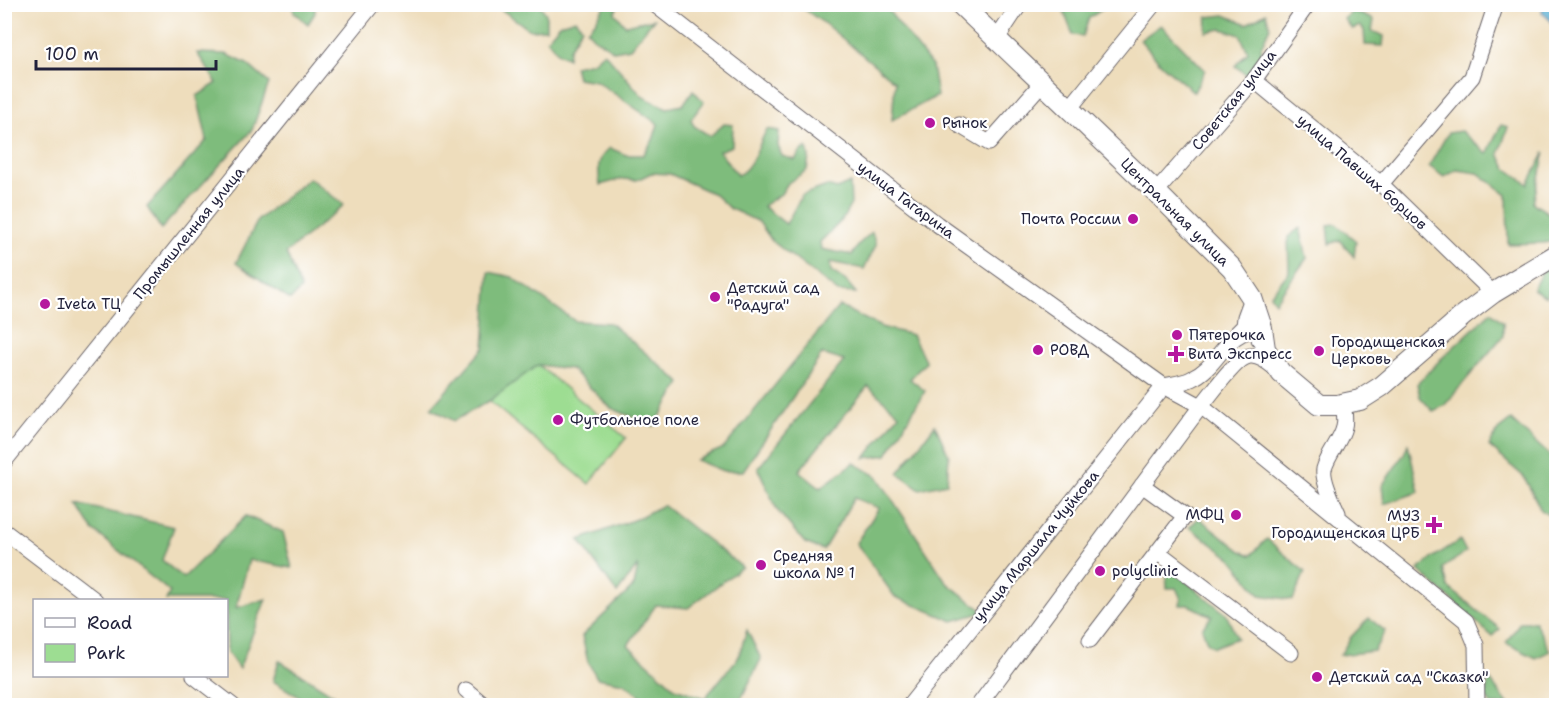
<svg xmlns="http://www.w3.org/2000/svg" width="1561" height="710" viewBox="0 0 1561 710" font-family="'Shantell Sans',sans-serif">
<rect width="100%" height="100%" fill="#fff"/>
<filter id="ink" filterUnits="userSpaceOnUse"><feTurbulence type="fractalNoise" baseFrequency=".0167" numOctaves="2"/><feDisplacementMap in="SourceGraphic" scale="12" xChannelSelector="R" yChannelSelector="G"/><feConvolveMatrix kernelMatrix="1 2 1 2 8 2 1 2 1" color-interpolation-filters="sRGB"/></filter>
<filter id="wash" filterUnits="userSpaceOnUse"><feTurbulence type="fractalNoise" baseFrequency=".008" numOctaves="4" result="noise"/><feDisplacementMap in="SourceGraphic" scale="24" xChannelSelector="R" yChannelSelector="G"/><feGaussianBlur stdDeviation="1.35" result="paint"/><feColorMatrix in="noise" values="0 0 0 0 0 0 0 0 0 0 0 0 0 0 0 0 0 1.4 0 .05"/><feComposite in="paint" operator="in"/></filter>
<g filter="url(#wash)">
<rect width="100%" height="100%" fill="#eeddbc"/>
<!-- green -->
<path fill="#9ddd92" stroke="#608066" stroke-width="1.5" d="M527,356L626,438L589,484L489,401Z"/>
<!-- forest -->
<path fill="#7ebc7c" stroke="#506f5c" stroke-width="1.5" d="M1074,4H1109V5L1089,18L1083,36L1073,35L1064,12Z
M293,5H315V13L308,24L294,12Z
M495,5H540L546,14V29L530,30Z
M605,5H618L615,13L625,25L654,19L630,48L614,51L593,37L587,30L595,22Z
M798,5H884L932,66L937,96L892,120L895,82L825,24Z
M1353,11L1374,20L1372,31L1384,36L1383,46L1365,45L1364,30L1360,26L1352,29L1344,19Z
M1266,13L1270,27L1261,47L1262,60L1254,80L1235,66L1248,52L1240,35L1222,29L1206,32L1207,17L1225,15L1247,24Z
M575,19L582,27L569,49L568,58L558,53L547,39L560,24Z
M1161,25L1205,70L1194,92L1162,65L1140,40Z
M604,52L643,97L667,108L683,105L693,90L704,102L691,119L694,126L710,136L724,124L733,125L732,146L719,151L737,175C752,170 759,143 767,129L779,131L778,146L782,156L795,160L800,152L807,147L809,157L807,170L788,183L781,194L763,206L786,224L802,195L827,186L837,189L850,183L851,204L842,220L820,242L821,249L852,255L860,243L872,232L876,245L864,269L830,262L831,271L846,281L856,293L838,292L772,241L759,222L729,208L714,194L670,174L651,173L637,180L622,179L600,185C598,168 596,159 610,148L626,155H643L653,140L658,124L596,81L577,78L574,66L593,62Z
M197,53L226,54L247,64L269,83L252,130L161,229L147,207L207,140L197,96L217,83Z
M1501,125L1508,127L1499,154L1506,168L1528,184L1545,152L1533,203L1556,218V241L1543,243L1508,244L1507,195L1478,173L1457,170L1444,177L1429,166L1448,133L1461,131L1487,154Z
M309,178L344,205L286,253L301,289L290,300L236,263L258,220Z
M1336,224L1356,241L1354,257L1340,240L1330,244L1328,225Z
M1300,228L1307,258L1275,302L1270,295L1289,272L1288,237Z
M1556,264V282L1552,285L1546,297L1533,289L1543,270Z
M489,272L512,277L575,321L610,323L681,383L654,426L611,408L571,369L538,365L489,401L454,421L431,408L484,348Z
M839,306L881,327L912,335L926,362L910,379L925,391L887,455L865,458L899,414L868,386L799,471L820,488L854,463L877,476L947,583L984,612L953,621L895,597L856,543L879,508L854,498L823,550L805,543L777,510L758,468L844,361L822,354L743,471H723L696,460L724,448Z
M1491,312L1503,322V336L1444,406L1433,411L1420,397L1417,384L1442,358Z
M1511,420L1556,461V519L1541,510L1524,477L1489,446L1498,430Z
M935,425L949,456L947,483L920,489L898,473Z
M1408,444L1419,492L1384,504L1382,486L1404,454Z
M77,504L174,527L162,560L183,578L246,516L283,532L292,568L249,560L236,608L266,599L239,669L227,652L226,600H166L170,592L93,530Z
M663,505L742,567L688,608L656,605L628,645L675,688L705,698L738,658L747,630L761,659L738,705H653L624,683L597,678L588,662L582,636L634,586L638,565L617,593L579,540L636,519Z
M1199,518L1241,551L1251,555L1267,539L1305,572L1293,600L1260,595L1232,559L1189,527Z
M1460,540L1466,552L1443,568L1448,587L1500,629L1492,636L1418,570L1432,558Z
M1166,572L1178,575L1226,614L1237,638L1214,647L1207,642L1202,628L1212,616L1188,605H1180L1181,599L1176,588H1167Z
M1369,618L1385,631L1374,651L1340,655L1351,637Z
M1520,622H1535L1550,651L1536,658L1506,643Z
M279,661H280L350,705H312L273,681Z
M1489,679L1509,705H1510H1491L1485,695Z"/>
<!-- water -->
<path fill="#54add1" stroke="#3b6886" stroke-width="1.5" d="M1543,5H1556V34L1552,22L1542,12Z"/>
</g>
<g filter="url(#ink)">
<g fill="none" stroke-linecap="round" stroke-linejoin="round">
<defs>
<path id="minor" d="M654,4L937,224L1164,386L1201,406L1466,621L1476,645L1477,706
M996,40L1020,4
M1254,80L1381,184L1493,293
M1069,109L1154,4
M959,125L989,143L1042,83
M1381,184L1472,77L1496,4
M1156,192L1254,80L1308,4
M1235,335L1244,326L1245,317L1252,298
M1164,386C1172,384 1183,383 1191,379C1221,366 1222,331 1262,328L1259,339
M4,462L373,4
M1338,513C1333,502 1322,480 1324,469C1328,454 1341,441 1344,427C1346,419 1344,411 1343,403
M4,531L95,600
M1158,552L1291,653
M1090,640L1185,516L1142,485
M194,676L233,706
M466,690L485,706
M909,706L1164,386
M978,706L1201,406C1211,395 1236,357 1250,356C1259,355 1269,363 1275,368"/>
<path id="major" d="M960,4L1156,192L1232,268L1252,298L1262,328L1265,349L1281,373L1319,405H1337L1360,400L1382,386L1464,315L1493,293L1556,255"/>
</defs>
<!-- minor casing -->
<use href="#minor" stroke="#696368" stroke-width="17"/>
<!-- major casing -->
<use href="#major" stroke="#696368" stroke-width="22"/>
<!-- minor -->
<use href="#minor" stroke="#fff" stroke-width="15"/>
<!-- major -->
<use href="#major" stroke="#fff" stroke-width="20"/>
</g>
</g>
<!-- markers -->
<g fill="#b5179e" stroke="#fff" stroke-width="2">
<circle cx="930" cy="123" r="6"/>
<circle cx="1133" cy="219" r="6"/>
<circle cx="715" cy="297" r="6"/>
<circle cx="45" cy="304" r="6"/>
<circle cx="1177" cy="335" r="6"/>
<circle cx="1038" cy="350" r="6"/>
<circle cx="1319" cy="351" r="6"/>
<path d="M1173 345h6v6h6v6h-6v6h-6v-6h-6v-6h6z"/>
<circle cx="558" cy="420" r="6"/>
<circle cx="1236" cy="515" r="6"/>
<path d="M1431 516h6v6h6v6h-6v6h-6v-6h-6v-6h6z"/>
<circle cx="761" cy="565" r="6"/>
<circle cx="1100" cy="571" r="6"/>
<circle cx="1317" cy="677" r="6"/>
</g>
<g text-anchor="middle" dominant-baseline="central" stroke-width="4.5" stroke-linejoin="round" paint-order="stroke">
<!-- street labels -->
<g font-size="15" fill="#22223b" stroke="#fff">
<text transform="translate(1234 100) rotate(-51)">Советская улица</text>
<text transform="translate(1362 172) rotate(41)">улица Павших борцов</text>
<text transform="translate(906 200) rotate(37)">улица Гагарина</text>
<text transform="translate(1175 212) rotate(45)">Центральная улица</text>
<text transform="translate(189 233) rotate(-51)">Промышленная улица</text>
<text transform="translate(1036 546) rotate(-51)">улица Маршала Чуйкова</text>
</g>
<!-- poi labels -->
<g font-size="15" fill="#22223b" stroke="#fff" text-anchor="start">
<text x="942" y="123">Рынок</text>
<text x="1121" y="219" text-anchor="end">Почта России</text>
<text x="727" y="288">Детский сад<tspan x="727" dy="17">"Радуга"</tspan></text>
<text x="57" y="304">Iveta ТЦ</text>
<text x="1189" y="335">Пятерочка</text>
<text x="1331" y="342">Городищенская<tspan x="1331" dy="17">Церковь</tspan></text>
<text x="1050" y="350">РОВД</text>
<text x="1188" y="354">Вита Экспресс</text>
<text x="570" y="420">Футбольное поле</text>
<text x="1224" y="515" text-anchor="end">МФЦ</text>
<text x="1420" y="516" text-anchor="end">МУЗ<tspan x="1420" dy="17">Городищенская ЦРБ</tspan></text>
<text x="773" y="556">Средняя<tspan x="773" dy="17">школа № 1</tspan></text>
<text x="1112" y="571">polyclinic</text>
<text x="1329" y="677">Детский сад "Сказка"</text>
</g>
</g>
<!-- margin -->
<rect width="1561" height="710" fill="none" stroke="#fff" stroke-width="24"/>
<!-- legend -->
<rect x="33" y="599" width="195" height="78" fill="#ffffff" stroke="#a7a7b1" stroke-width="1.5"/>
<rect x="45" y="618" width="30" height="9" fill="#ffffff" stroke="#a7a7b1" stroke-width="1.5"/>
<text x="87" y="629" font-size="18" fill="#22223b">Road</text>
<rect x="45" y="644" width="30" height="18" fill="#9ddd92" stroke="#a7a7b1" stroke-width="1.5"/>
<text x="87" y="659" font-size="18" fill="#22223b">Park</text>
<!-- scale -->
<path d="M36 60v9h180v-9" fill="none" stroke="#22223b" stroke-width="3"/>
<text x="45" y="60" font-size="18" fill="#22223b" stroke="#ffffff" stroke-width="4.5" paint-order="stroke">100 m</text>
</svg>
